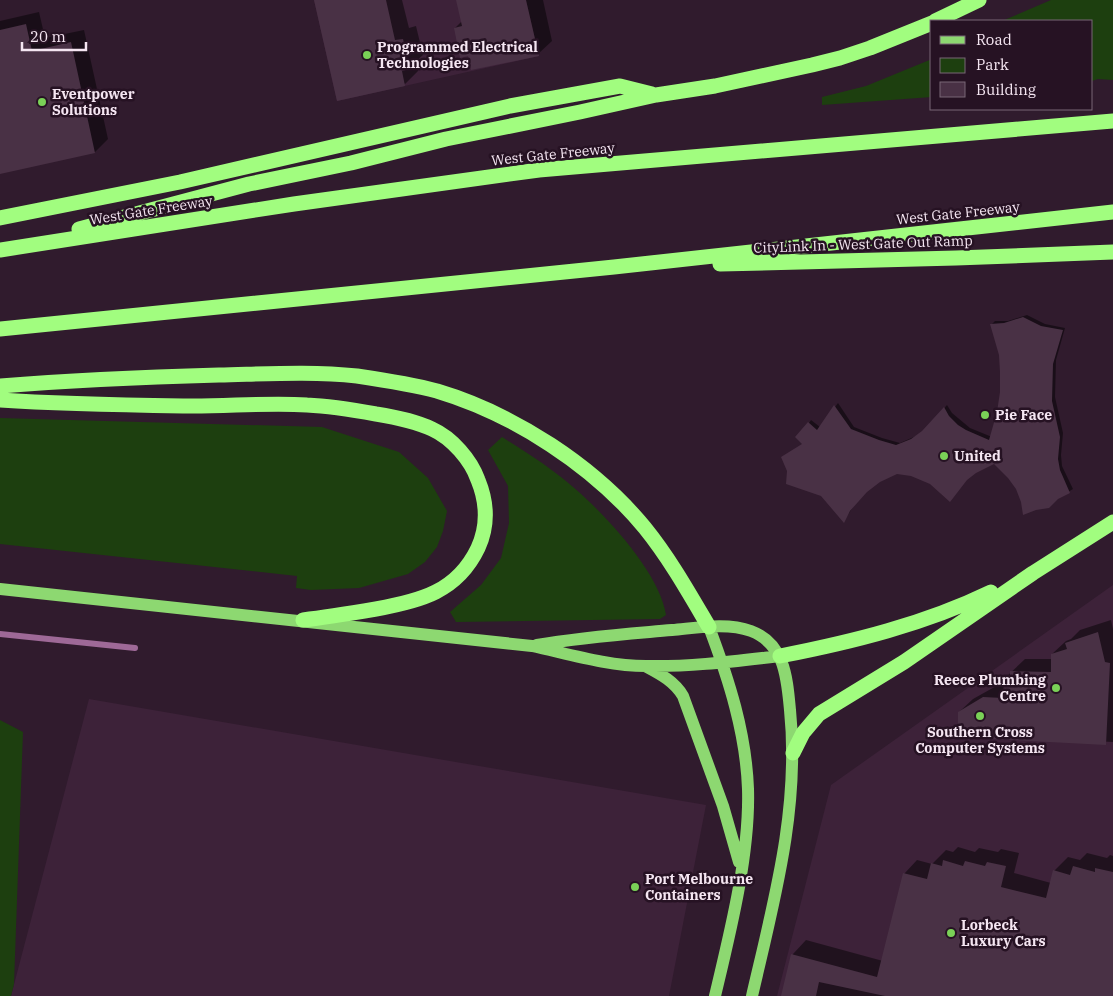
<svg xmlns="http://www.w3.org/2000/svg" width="1113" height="996" font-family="'IBM Plex Serif',serif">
<rect width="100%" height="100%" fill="#301b2d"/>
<path fill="#3d2239" d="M 314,0 L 526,0 L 539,56 L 337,101 Z
M 1113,585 L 1113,996 L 777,996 L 831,785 Z
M 89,699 L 706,805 L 669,996 L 11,996 Z"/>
<path fill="#1d3f0f" d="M 1051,0 L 1113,0 L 1113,80 L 1098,79 L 1092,81 L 1092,21 L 1002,21 Z
M 932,59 L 932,97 L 822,105 L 822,97 L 866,86 Z
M 0,418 L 322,427 L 399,452 L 428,478 L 447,511 L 443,531 L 437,547 L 425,562 L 408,574 L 359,588 L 311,590 L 296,588 L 297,576 L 0,544 Z
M 502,437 C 519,448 537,459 553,471 C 592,499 659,568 666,615 L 660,619 L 456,622 L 450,612 L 481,585 L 501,558 L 509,523 L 508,486 L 488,450 Z
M 0,720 L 23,732 L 14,984 L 11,996 L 0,996 Z"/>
<path fill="#0007" d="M 315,0 L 402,0 L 409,28 L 416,26 L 423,55 L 416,61 L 418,71 L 405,84 Z
M 457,0 L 543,0 L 552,41 L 538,54 L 469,55 L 455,28 L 462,21 Z
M 39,12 L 45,38 L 84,30 L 108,139 L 95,152 L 0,172 L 0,21 Z
M 1027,315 L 1045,324 L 1065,328 L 1056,360 L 1055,397 L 1063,433 L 1061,455 L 1062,466 L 1073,489 L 1058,498 L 1022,502 L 1017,489 L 1009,477 L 994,463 L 930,483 L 912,475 L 897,473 L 879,481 L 868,490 L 853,507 L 844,521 L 803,443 L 809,423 L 811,420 L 820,427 L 838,403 L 854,427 L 882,438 L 900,443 L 916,436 L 926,429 L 947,405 L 952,413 L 970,428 L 992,437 L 998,412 L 1001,392 L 1000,355 L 992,324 L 995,321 L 1008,321 Z
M 1111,620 L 1113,629 L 1113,742 L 959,735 L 959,712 L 973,699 L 998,685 L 1005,685 L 1005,678 L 1025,659 L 1052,659 L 1052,654 L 1066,641 L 1071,639 L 1080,630 Z
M 958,847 L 975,852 L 979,848 L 998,852 L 1001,849 L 1019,853 L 1014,873 L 1051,883 L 1054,871 L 1068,857 L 1080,860 L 1087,853 L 1107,858 L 1110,855 L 1113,856 L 1113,996 L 783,996 L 793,954 L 806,940 L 883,961 L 904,874 L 917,860 L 932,864 L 946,850 L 953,852 Z"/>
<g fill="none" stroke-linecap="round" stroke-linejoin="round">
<path stroke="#9e6997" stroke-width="6" d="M 0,634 L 135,648"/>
</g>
<path fill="#493145" d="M 314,0 L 386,0 L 395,40 L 403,39 L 410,69 L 402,71 L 405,86 L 337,101 Z
M 456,0 L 526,0 L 539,56 L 471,70 L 468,56 L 460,58 L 454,28 L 462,26 Z
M 26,24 L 32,51 L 71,42 L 95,153 L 0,174 L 0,30 Z
M 1023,317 L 1041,326 L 1063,330 L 1053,364 L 1052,401 L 1060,437 L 1058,459 L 1060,470 L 1070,493 L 1058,499 L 1049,508 L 1036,510 L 1023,515 L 1021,502 L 1016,489 L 1008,478 L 994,464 L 976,473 L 967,480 L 950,502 L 930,484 L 911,476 L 897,474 L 880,482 L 867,492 L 850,511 L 844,523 L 821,496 L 786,484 L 787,471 L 781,457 L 802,444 L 795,437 L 808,422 L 817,430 L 834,405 L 851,429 L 879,440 L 896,445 L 911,439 L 922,431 L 944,407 L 949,416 L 958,425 L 966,430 L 989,440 L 997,412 L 1000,392 L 1000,372 L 999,355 L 990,324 L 1004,323 Z
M 1098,632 L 1105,662 L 1110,663 L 1106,745 L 958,737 L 958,712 L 983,697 L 1003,698 L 1004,678 L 1010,678 L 1010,671 L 1051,672 L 1051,654 L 1067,649 L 1065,643 Z
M 943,860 L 963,866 L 965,861 L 985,866 L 987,862 L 1006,866 L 1001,887 L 1046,898 L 1053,870 L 1070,875 L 1073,866 L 1095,872 L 1095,868 L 1113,872 L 1113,996 L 885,996 L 819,982 L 816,996 L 781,996 L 791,954 L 877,977 L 903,873 L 927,879 L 931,863 L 942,866 Z"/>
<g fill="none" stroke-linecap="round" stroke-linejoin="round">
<path stroke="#8dd871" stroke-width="12" d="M 0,589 L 532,646 C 569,654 608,666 646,666 C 691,667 736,661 780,656
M 709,627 C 729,680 746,733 748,789 C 750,854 730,933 715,996
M 537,645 C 582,637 627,634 672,630 C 696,628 727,622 751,631 C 785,644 787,678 790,710 C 800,808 774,901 752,996
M 645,666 C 660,674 674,681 683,696 L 723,806 L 739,862"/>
<path stroke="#a1fd7f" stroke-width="15" d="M 935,21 L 979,0
M 0,218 L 180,182 L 510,106 L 620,86 L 652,94
M 79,229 L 249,184 L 351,163 L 446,139 L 580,112 L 656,95 L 715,86 L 812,65 L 840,58 L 870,48 L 932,23
M 0,250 L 294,204 L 539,170 L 1113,121
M 720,264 L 956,258 L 1113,252
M 0,329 L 614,267 L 1113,212
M 0,386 C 73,380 146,377 219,375 C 265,374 312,371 357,376 C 384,380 411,384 437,391 C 514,414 594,466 645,528 C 670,559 689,593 709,627
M 0,400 C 61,404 121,405 183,406 C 224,407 266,402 307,405 C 330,406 354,410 376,414 C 395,417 415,421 432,429 C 452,438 471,460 478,480 C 487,502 488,526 478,548 C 457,592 420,601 376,609 C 352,613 328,617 303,620
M 780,656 C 852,642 925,624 991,592
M 793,753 L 803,733 L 819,714 L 904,662 L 1033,573 L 1113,522"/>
</g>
<g fill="#7ad157" stroke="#261223" stroke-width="2">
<circle cx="367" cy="55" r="5"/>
<circle cx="42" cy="102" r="5"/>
<circle cx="985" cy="415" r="5"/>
<circle cx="944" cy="456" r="5"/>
<circle cx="1056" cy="688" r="5"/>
<circle cx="980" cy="716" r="5"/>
<circle cx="635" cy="887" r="5"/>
<circle cx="951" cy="933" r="5"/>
</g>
<g text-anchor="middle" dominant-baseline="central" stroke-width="5" stroke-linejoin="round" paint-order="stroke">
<g font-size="14" font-weight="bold" fill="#f5e6f2" stroke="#261223" text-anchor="start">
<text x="377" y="47">Programmed Electrical<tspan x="377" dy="16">Technologies</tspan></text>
<text x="52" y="94">Eventpower<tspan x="52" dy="16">Solutions</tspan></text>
<text x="995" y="415">Pie Face</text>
<text x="954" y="456">United</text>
<text x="1046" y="680" text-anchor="end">Reece Plumbing<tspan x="1046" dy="16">Centre</tspan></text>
<text x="980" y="732" text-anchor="middle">Southern Cross<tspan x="980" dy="16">Computer Systems</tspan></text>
<text x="645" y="879">Port Melbourne<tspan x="645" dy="16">Containers</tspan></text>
<text x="961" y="925">Lorbeck<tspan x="961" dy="16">Luxury Cars</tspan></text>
</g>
<g font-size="14" fill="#f5e6f2" stroke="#261223">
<text transform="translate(553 154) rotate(-6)">West Gate Freeway</text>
<text transform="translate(151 210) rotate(-9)">West Gate Freeway</text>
<text transform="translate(958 213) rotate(-6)">West Gate Freeway</text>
<text transform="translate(863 244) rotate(-2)">CityLink In - West Gate Out Ramp</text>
</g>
</g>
<rect x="930" y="20" width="162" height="90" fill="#261223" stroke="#796776"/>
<rect x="940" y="36" width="25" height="8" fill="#8dd871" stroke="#796776"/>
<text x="976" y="45" font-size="15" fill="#f5e6f2">Road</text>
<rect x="940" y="58" width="25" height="15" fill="#1d3f0f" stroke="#796776"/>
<text x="976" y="70" font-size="15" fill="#f5e6f2">Park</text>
<rect x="940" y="82" width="25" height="15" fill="#493145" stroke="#796776"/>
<text x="976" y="95" font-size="15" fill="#f5e6f2">Building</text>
<path d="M22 42v8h64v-8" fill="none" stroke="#f5e6f2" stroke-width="2.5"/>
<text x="30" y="42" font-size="15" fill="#f5e6f2" stroke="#261223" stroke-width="4" paint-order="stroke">20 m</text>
</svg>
